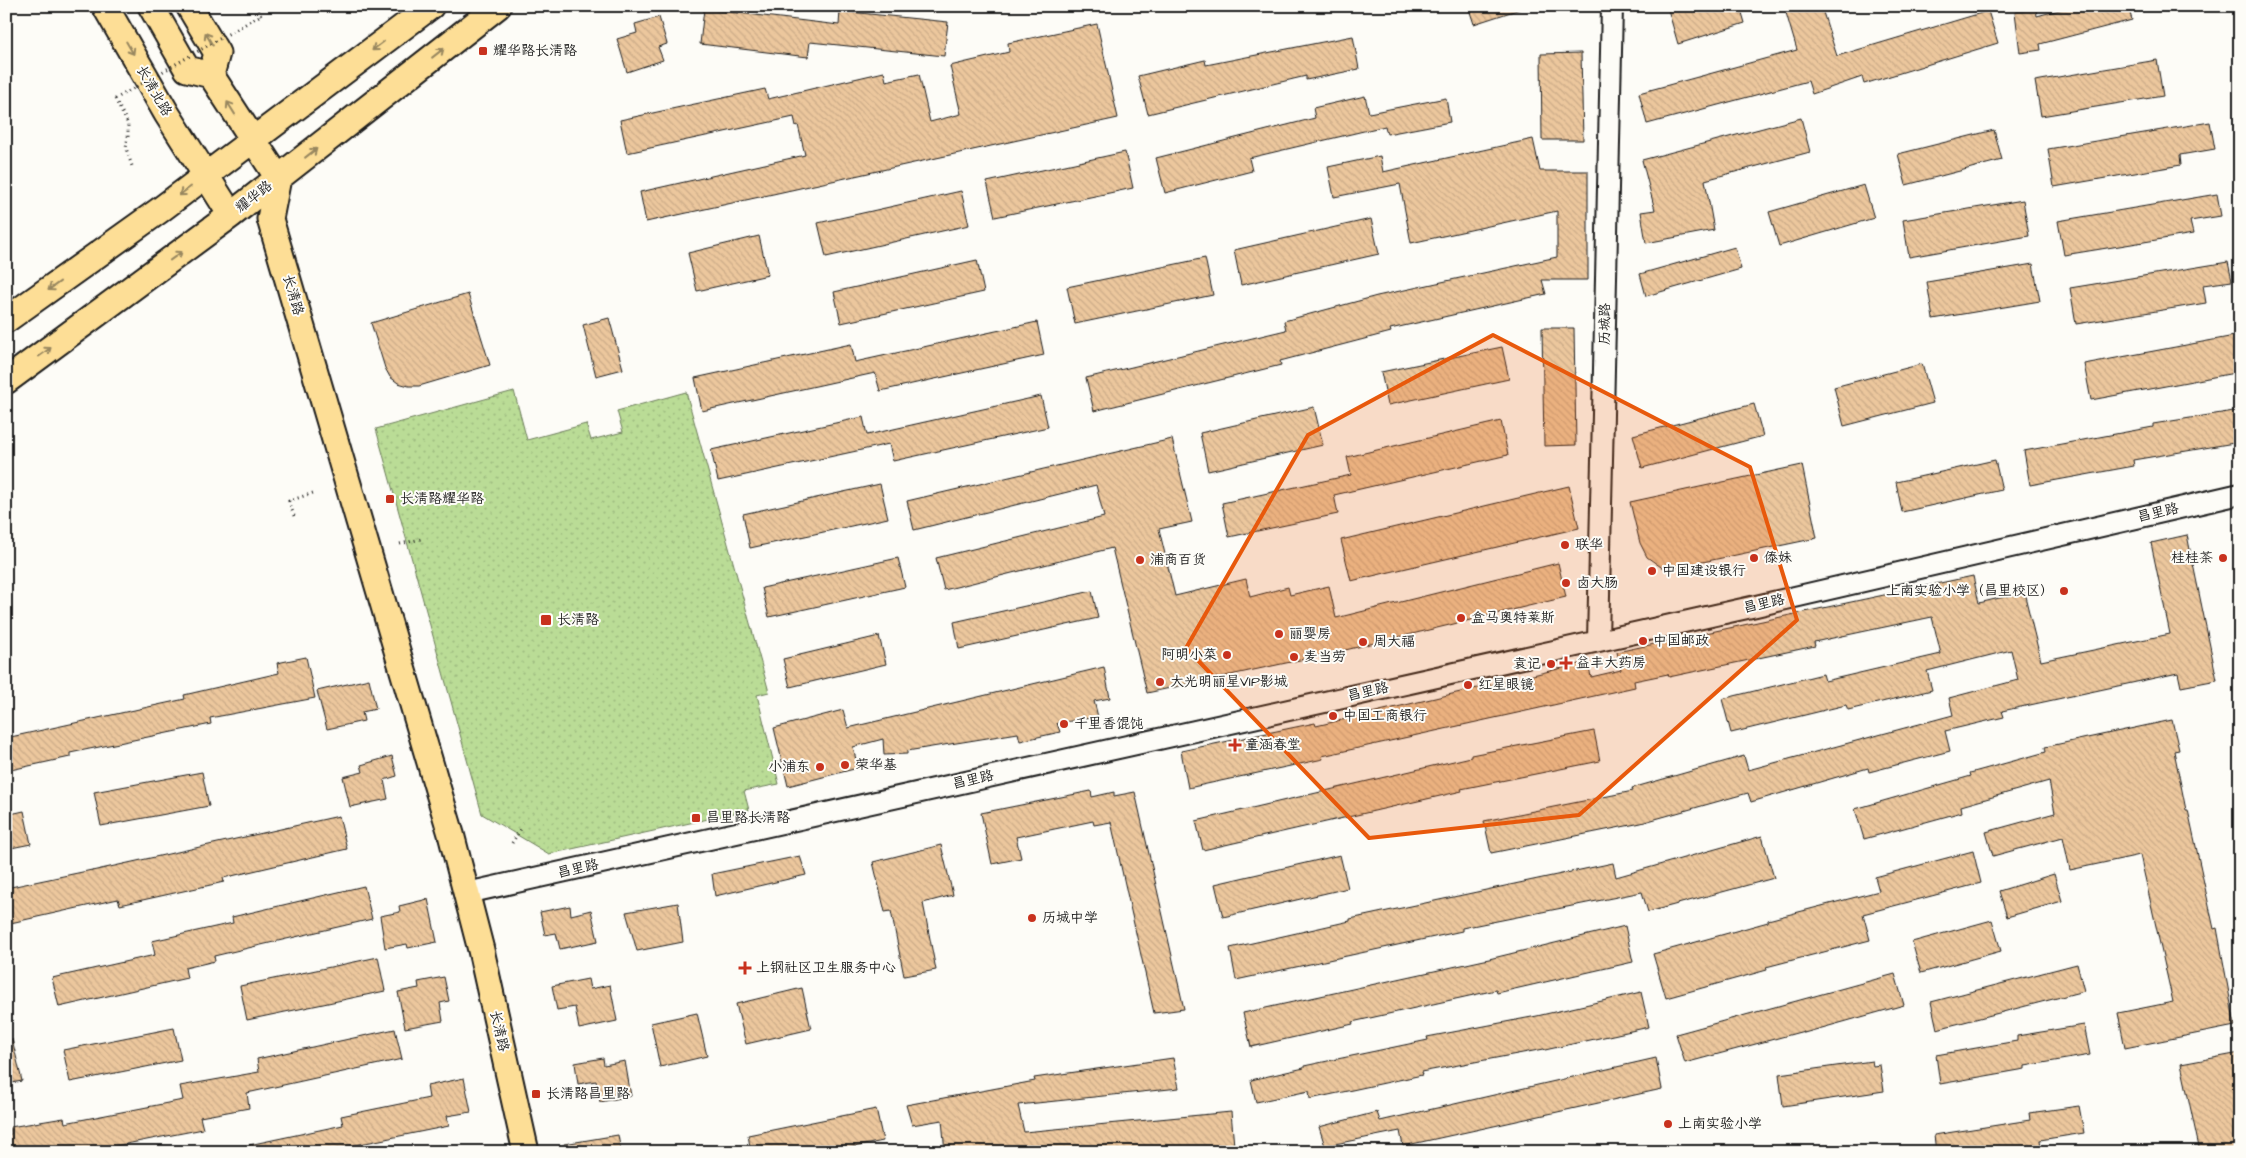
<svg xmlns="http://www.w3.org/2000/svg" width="2246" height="1158" font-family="'Architects Daughter','LXGW WenKai TC',sans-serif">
<defs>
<pattern id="park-dots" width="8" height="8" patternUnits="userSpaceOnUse" patternTransform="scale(1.25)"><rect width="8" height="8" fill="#badc96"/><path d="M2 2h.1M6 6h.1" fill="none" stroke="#9fbc81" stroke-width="1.8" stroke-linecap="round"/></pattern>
<pattern id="building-back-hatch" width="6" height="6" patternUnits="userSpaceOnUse" patternTransform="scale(1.25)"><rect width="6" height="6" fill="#ecc79d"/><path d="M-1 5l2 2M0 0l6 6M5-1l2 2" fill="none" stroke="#caaa87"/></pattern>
</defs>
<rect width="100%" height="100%" fill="#fdfcf7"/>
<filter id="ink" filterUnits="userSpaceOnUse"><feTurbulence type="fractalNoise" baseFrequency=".02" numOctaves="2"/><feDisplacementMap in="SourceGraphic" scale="10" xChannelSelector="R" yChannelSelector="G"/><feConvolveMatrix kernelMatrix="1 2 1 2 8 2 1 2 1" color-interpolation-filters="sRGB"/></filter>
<g filter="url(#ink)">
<path fill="url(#park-dots)" stroke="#6b7c59" d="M 514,391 L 527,440 L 586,424 L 591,440 L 623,432 L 617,411 L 686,392 L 769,692 L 757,695 L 779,784 L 744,791 L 749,810 L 549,854 L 482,814 L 376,429 Z"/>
<path fill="url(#building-back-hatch)" stroke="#1c1c1c" d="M 1468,6 L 1519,6 L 1520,9 L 1474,24 Z
M 1667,6 L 1740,6 L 1745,23 L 1678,44 Z
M 1784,6 L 1821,6 L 1837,56 L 1988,11 L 1998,43 L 1864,84 L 1862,77 L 1812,94 L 1808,81 L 1647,124 L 1639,93 L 1797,50 Z
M 2074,6 L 2128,6 L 2132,20 L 2040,44 L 2041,50 L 2020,53 L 2015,12 L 2036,9 L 2037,16 Z
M 704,9 L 839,25 L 840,11 L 948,22 L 944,56 L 810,42 L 808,57 L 700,44 Z
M 659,17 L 667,44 L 658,47 L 663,60 L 627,72 L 617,39 L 637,33 L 635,24 Z
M 1097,24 L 1118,118 L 646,222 L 640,192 L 805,155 L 798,125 L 796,126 L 794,117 L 627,153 L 620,120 L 765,89 L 768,99 L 884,72 L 886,81 L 919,74 L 930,122 L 961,114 L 950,66 L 1009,52 L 1008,43 Z
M 1353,36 L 1359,69 L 1306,80 L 1306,76 L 1148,114 L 1138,76 L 1205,60 L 1206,65 Z
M 1581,53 L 1583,140 L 1542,140 L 1541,54 Z
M 2157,60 L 2163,96 L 2041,116 L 2035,81 Z
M 1365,96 L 1369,113 L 1446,98 L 1450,122 L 1387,134 L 1385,126 L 1249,158 L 1252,171 L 1165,193 L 1156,158 L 1315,118 L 1313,108 Z
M 1801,118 L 1810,152 L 1705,180 L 1714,230 L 1646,243 L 1641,212 L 1655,210 L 1642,160 Z
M 2210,122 L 2215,149 L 2180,155 L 2181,165 L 2054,187 L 2048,149 Z
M 1994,130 L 2002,160 L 1906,185 L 1898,154 Z
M 1533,139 L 1540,171 L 1588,171 L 1588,280 L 1542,280 L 1546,294 L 1390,329 L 1391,332 L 1280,361 L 1281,365 L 1094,411 L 1086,378 L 1286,330 L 1284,321 L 1377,296 L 1557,257 L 1557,211 L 1411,243 L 1400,184 L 1334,197 L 1328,167 L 1380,156 L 1383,172 Z
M 1125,152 L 1133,188 L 995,217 L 987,182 Z
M 1864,185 L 1874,218 L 1779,246 L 1769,212 Z
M 961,191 L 969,225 L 826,257 L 818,223 Z
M 2217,194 L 2221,216 L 2190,221 L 2193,234 L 2064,255 L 2058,221 Z
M 2023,200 L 2029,236 L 1909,257 L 1903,220 Z
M 1371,219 L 1379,254 L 1241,285 L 1234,250 Z
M 759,236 L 768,275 L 697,291 L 688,253 Z
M 1735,247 L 1741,269 L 1646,296 L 1640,274 Z
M 1205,258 L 1213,295 L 1075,324 L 1067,287 Z
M 977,260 L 984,292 L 841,323 L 834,292 Z
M 2228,262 L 2232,281 L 2203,285 L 2206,303 L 2076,324 L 2070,288 Z
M 2033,264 L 2040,301 L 1933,319 L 1927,282 Z
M 468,294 L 490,365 L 419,386 L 409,386 L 398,383 L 390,377 L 385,368 L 371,323 Z
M 609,318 L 623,369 L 596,376 L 583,325 Z
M 1037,322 L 1044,355 L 880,391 L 875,373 L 702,411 L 695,378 L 851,344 L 855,362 Z
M 1542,328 L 1574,328 L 1576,445 L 1544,446 Z
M 2240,335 L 2240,372 L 2091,400 L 2084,364 Z
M 1502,347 L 1509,379 L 1388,405 L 1381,372 Z
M 1922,364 L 1933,403 L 1844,426 L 1834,387 Z
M 1041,396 L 1048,427 L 893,461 L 889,444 L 718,481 L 711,450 L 863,417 L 867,435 Z
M 1754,404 L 1763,436 L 1642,468 L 1633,435 Z
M 1314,407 L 1323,445 L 1208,471 L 1200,433 Z
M 2240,410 L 2240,442 L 2133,460 L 2134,466 L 2030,485 L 2024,451 L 2153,427 L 2153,424 Z
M 1501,421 L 1508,455 L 1334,495 L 1338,514 L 1229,537 L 1222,503 L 1351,475 L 1347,457 Z
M 1172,439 L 1192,522 L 1159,529 L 1175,596 L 1246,579 L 1250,597 L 1288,587 L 1290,595 L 1329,586 L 1336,618 L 1558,563 L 1566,597 L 1337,652 L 1147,693 L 1112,548 L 944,590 L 936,558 L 1104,517 L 1096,485 L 914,530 L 907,501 Z
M 1995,460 L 2002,490 L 1902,512 L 1896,482 Z
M 1802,465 L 1817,538 L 1674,568 L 1661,567 L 1647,557 L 1640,543 L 1630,502 Z
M 880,484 L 888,518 L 750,548 L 743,514 Z
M 1569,486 L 1579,528 L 1351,581 L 1341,540 Z
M 2187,535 L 2217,680 L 2181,687 L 2178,673 L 2002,711 L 2004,717 L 1945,731 L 1950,751 L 1869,772 L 1868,768 L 1751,802 L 1748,793 L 1641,823 L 1491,853 L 1484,821 L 1633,791 L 1632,788 L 1744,756 L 1748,770 L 1953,715 L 1949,698 L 2018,680 L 2011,650 L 1927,671 L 1932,690 L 1848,710 L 1846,705 L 1731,733 L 1722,699 L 1823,674 L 1825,681 L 1941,654 L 1932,617 L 1814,642 L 1815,646 L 1669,677 L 1668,674 L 1634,681 L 1635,687 L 1322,756 L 1323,759 L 1188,788 L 1181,751 L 1315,723 L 1316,726 L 1588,662 L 1591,677 L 1621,670 L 1617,652 L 1973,576 L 1979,603 L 2024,592 L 2041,661 L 2170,634 L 2151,543 Z
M 898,558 L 905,587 L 769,617 L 762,588 Z
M 1092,591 L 1098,618 L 959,649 L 954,622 Z
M 879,636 L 886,664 L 790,687 L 783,659 Z
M 306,657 L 315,698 L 210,718 L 211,724 L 70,753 L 70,757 L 6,771 L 6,738 L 185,699 L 184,695 L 279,673 L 277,663 Z
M 1104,667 L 1110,698 L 1094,701 L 1098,717 L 1057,723 L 1060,732 L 1020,741 L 1018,733 L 907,751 L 907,754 L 884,755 L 883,739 L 853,747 L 858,768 L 788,786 L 774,728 L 843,710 L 848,728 Z
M 369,679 L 376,709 L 362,712 L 364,721 L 327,729 L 317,691 Z
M 2172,720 L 2179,750 L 2174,751 L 2186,810 L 2188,810 L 2214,929 L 2217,928 L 2235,1026 L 2125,1048 L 2118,1013 L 2173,1002 L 2140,855 L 2070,870 L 2063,837 L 1993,856 L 1986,832 L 2055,813 L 2049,781 L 1961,806 L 1962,812 L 1864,839 L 1855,809 L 1971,776 L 1970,773 L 2046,752 L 2045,747 Z
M 1594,731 L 1600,761 L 1461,789 L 1462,791 L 1203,850 L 1196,821 L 1471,757 L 1471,755 Z
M 392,756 L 397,776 L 384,780 L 388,799 L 350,807 L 343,777 L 363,772 L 361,765 Z
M 202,772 L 209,806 L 101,826 L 94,792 Z
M 1091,791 L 1092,797 L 1114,792 L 1114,796 L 1135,792 L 1184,1009 L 1154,1013 L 1111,822 L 1094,825 L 1093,821 L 1016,837 L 1021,858 L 992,864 L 981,813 Z
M 24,811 L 31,844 L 6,849 L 6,815 Z
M 339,816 L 347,849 L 223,878 L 224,882 L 120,905 L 118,899 L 6,924 L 6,888 L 92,870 L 92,871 Z
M 1762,836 L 1774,878 L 1648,912 L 1642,892 L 1462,928 L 1462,931 L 1236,980 L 1230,948 L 1350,921 L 1350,919 L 1613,863 L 1616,877 Z
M 941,845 L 953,895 L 923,903 L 936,970 L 904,976 L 891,911 L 885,912 L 873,862 Z
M 1973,851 L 1981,883 L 1863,914 L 1870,940 L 1766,967 L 1767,970 L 1666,998 L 1653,954 L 1768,922 L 1768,920 L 1879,891 L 1875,877 Z
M 1340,855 L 1348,888 L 1223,917 L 1215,884 Z
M 800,856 L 806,875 L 715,896 L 712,874 Z
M 2054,874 L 2062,901 L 2007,917 L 1999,891 Z
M 364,886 L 372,919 L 214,956 L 215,961 L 185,968 L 187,978 L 59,1007 L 52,978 L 155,955 L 152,941 L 233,923 L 232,917 Z
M 428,899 L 437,942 L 408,948 L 407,944 L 385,948 L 380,916 L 400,912 L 399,906 Z
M 678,903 L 683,942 L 637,951 L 626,912 Z
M 570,906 L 571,915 L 591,910 L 598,941 L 560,949 L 556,933 L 545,935 L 540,912 Z
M 1992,920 L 2001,951 L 1921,973 L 1912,942 Z
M 1625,926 L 1633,962 L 1497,993 L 1496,990 L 1352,1022 L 1353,1024 L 1251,1047 L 1243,1013 L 1489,959 Z
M 378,957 L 385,991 L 247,1020 L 240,986 Z
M 2077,964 L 2084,991 L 1937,1029 L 1931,1002 Z
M 1895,974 L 1904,1005 L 1804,1033 L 1804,1031 L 1685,1063 L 1676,1034 Z
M 444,977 L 449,1001 L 440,1003 L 443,1021 L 405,1028 L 398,992 L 419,988 L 418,982 Z
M 588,979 L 590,989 L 610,985 L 617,1021 L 579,1029 L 575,1007 L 557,1010 L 552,986 Z
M 802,988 L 811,1029 L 746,1044 L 736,1004 Z
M 1641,992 L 1649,1027 L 1545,1050 L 1544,1049 L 1421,1072 L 1422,1075 L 1310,1099 L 1309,1091 L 1256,1102 L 1251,1080 L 1304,1068 L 1304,1066 L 1428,1040 L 1427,1037 L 1537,1016 Z
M 697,1013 L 707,1056 L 660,1067 L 651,1023 Z
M 2084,1025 L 2090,1055 L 2025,1066 L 2025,1069 L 1940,1084 L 1936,1055 L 2017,1041 L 2017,1036 Z
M 174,1028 L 181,1060 L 70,1082 L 63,1050 Z
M 395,1029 L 402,1059 L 247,1093 L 249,1108 L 200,1117 L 203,1129 L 85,1152 L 83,1149 L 69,1152 L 6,1152 L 6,1135 L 11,1134 L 10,1127 L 64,1118 L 65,1123 L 183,1100 L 180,1086 L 259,1072 L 257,1059 Z
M 12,1039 L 22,1081 L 6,1084 L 6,1040 Z
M 2240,1053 L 2240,1148 L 2222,1152 L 2200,1152 L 2181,1064 Z
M 603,1058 L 604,1065 L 625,1061 L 631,1096 L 600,1102 L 596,1081 L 578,1084 L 575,1063 Z
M 1173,1058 L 1179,1088 L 1018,1105 L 1024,1132 L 1231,1112 L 1234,1146 L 1178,1152 L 945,1152 L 942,1120 L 912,1125 L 906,1105 L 1035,1081 L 1034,1078 Z
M 1656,1058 L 1662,1089 L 1403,1146 L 1400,1131 L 1325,1146 L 1319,1127 L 1377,1112 L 1380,1121 Z
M 1872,1061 L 1873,1066 L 1880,1065 L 1884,1091 L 1783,1106 L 1779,1074 Z
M 464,1078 L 471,1112 L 447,1116 L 449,1126 L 331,1150 L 331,1152 L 250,1152 L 249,1145 L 343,1125 L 341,1116 L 429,1098 L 427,1086 Z
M 2079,1106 L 2084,1133 L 2040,1140 L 2041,1147 L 2008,1152 L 1936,1152 L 1934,1135 L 2030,1120 L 2029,1113 Z
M 876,1109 L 883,1141 L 830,1152 L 751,1152 L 748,1135 Z
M 618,1135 L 621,1152 L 565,1152 L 564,1144 Z"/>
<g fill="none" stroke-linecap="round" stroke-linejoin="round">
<g stroke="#1c1c1c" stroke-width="24">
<path id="minor" d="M 1598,641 L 1612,6
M 467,893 L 1756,606 L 2240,494"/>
</g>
<g stroke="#1c1c1c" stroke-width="29">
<path id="major" d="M 105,6 L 167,114 L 231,215
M 151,6 L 187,69 L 211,75
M 189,6 L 217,53 L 211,75 L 278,178 L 270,219 L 451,834 L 481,950 L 526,1152
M 6,320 L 160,210 L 431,6
M 6,381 L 231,215 L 498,6"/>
</g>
<path stroke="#1c1c1c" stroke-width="3" stroke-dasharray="1 4" stroke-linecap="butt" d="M 255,6 L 261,15
M 115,99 L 128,124 L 128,136 L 126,148 L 133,169
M 294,516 L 289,501 L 313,493
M 400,544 L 421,539
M 512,843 L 522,827"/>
<use href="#minor" stroke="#fdfcf7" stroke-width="20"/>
<use href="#major" stroke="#fdde96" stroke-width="25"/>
<path stroke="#1c1c1c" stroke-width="3" stroke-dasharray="1 4" stroke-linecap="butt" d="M 115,99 L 261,15"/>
</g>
<defs><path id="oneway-shaft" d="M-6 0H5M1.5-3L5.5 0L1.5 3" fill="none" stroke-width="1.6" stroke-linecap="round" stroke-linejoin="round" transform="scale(1.25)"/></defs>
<g stroke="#98875f">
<use href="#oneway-shaft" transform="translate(209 39) rotate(-121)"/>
<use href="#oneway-shaft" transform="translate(378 46) rotate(143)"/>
<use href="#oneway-shaft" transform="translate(130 48) rotate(60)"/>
<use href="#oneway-shaft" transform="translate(438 53) rotate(-38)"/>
<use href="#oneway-shaft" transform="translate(231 108) rotate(-122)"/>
<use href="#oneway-shaft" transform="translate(311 153) rotate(-38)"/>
<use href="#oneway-shaft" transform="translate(185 191) rotate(143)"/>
<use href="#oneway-shaft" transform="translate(176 256) rotate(-36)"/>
<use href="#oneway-shaft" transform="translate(54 286) rotate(144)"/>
<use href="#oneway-shaft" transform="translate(45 352) rotate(-36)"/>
</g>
</g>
<path fill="#e8590c" fill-opacity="0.2" stroke="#e8590c" stroke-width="4" stroke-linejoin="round" d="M 1493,335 L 1750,467 L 1797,620 L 1579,815 L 1369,838 L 1186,648 L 1308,435 Z"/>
<g fill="#c8321e" stroke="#fdfcf7" stroke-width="2">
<rect x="478" y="46" width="10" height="10" rx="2.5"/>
<rect x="385" y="494" width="10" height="10" rx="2.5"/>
<circle cx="1565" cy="545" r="5"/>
<circle cx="1754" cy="558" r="5"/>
<circle cx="2223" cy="558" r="5"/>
<circle cx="1140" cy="560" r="5"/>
<circle cx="1652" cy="571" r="5"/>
<circle cx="1566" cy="583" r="5"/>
<circle cx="2064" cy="591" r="5"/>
<circle cx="1461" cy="618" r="5"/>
<rect x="540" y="614" width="12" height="12" rx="2.5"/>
<circle cx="1279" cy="634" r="5"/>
<circle cx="1643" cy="641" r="5"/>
<circle cx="1363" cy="642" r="5"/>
<circle cx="1227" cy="655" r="5"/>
<circle cx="1294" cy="657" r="5"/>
<path d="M1563.5 655.5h5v5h5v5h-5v5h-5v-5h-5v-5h5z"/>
<circle cx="1551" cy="664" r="5"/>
<circle cx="1160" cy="682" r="5"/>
<circle cx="1468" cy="685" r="5"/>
<circle cx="1333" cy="716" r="5"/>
<circle cx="1064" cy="724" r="5"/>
<path d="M1232.5 737.5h5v5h5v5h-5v5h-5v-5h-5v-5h5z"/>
<circle cx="845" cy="765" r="5"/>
<circle cx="820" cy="767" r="5"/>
<rect x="691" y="813" width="10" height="10" rx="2.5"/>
<circle cx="1032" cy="918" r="5"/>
<path d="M742.5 960.5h5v5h5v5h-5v5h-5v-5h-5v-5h5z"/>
<rect x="531" y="1089" width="10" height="10" rx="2.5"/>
<circle cx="1668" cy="1124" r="5"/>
</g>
<g text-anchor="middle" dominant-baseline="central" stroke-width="4" stroke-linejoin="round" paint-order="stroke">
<g font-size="14" fill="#1c1c1c" stroke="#fdfcf7" text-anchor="start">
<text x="493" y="51">耀华路长清路</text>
<text x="400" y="499">长清路耀华路</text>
<text x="1575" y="545">联华</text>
<text x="1764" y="558">傣妹</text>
<text x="2213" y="558" text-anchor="end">桂桂茶</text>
<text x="1150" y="560">浦商百货</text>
<text x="1662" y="571">中国建设银行</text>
<text x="1576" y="583">卤大肠</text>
<text x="2054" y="591" text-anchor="end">上南实验小学（昌里校区）</text>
<text x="1471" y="618">盒马奥特莱斯</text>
<text x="557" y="620">长清路</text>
<text x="1289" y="634">丽婴房</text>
<text x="1653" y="641">中国邮政</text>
<text x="1373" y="642">周大福</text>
<text x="1217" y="655" text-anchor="end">阿明小菜</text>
<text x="1304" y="657">麦当劳</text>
<text x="1576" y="663">益丰大药房</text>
<text x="1541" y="664" text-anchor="end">袁记</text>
<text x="1170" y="682">大光明丽星VIP影城</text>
<text x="1478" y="685">红星眼镜</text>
<text x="1343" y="716">中国工商银行</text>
<text x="1074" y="724">千里香馄饨</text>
<text x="1245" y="745">童涵春堂</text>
<text x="855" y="765">荣华基</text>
<text x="810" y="767" text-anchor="end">小浦东</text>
<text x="706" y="818">昌里路长清路</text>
<text x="1042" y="918">历城中学</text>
<text x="756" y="968">上钢社区卫生服务中心</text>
<text x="546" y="1094">长清路昌里路</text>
<text x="1678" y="1124">上南实验小学</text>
</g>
<g font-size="14" fill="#1c1c1c" stroke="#fdfcf7">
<text transform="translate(154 91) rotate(60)">长清北路</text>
<text transform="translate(254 197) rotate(-38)">耀华路</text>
<text transform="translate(293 295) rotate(74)">长清路</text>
<text transform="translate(1605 324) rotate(-89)">历城路</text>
<text transform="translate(2158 513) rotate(-13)">昌里路</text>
<text transform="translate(1764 604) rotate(-13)">昌里路</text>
<text transform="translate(1368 692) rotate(-13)">昌里路</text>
<text transform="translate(973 780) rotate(-13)">昌里路</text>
<text transform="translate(578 869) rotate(-13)">昌里路</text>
<text transform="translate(499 1031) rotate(77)">长清路</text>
</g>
</g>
<rect width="2246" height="1158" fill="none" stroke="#fdfcf7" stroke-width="25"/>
<rect x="12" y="12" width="2221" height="1133" fill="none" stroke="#1c1c1c" stroke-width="2" filter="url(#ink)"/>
</svg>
